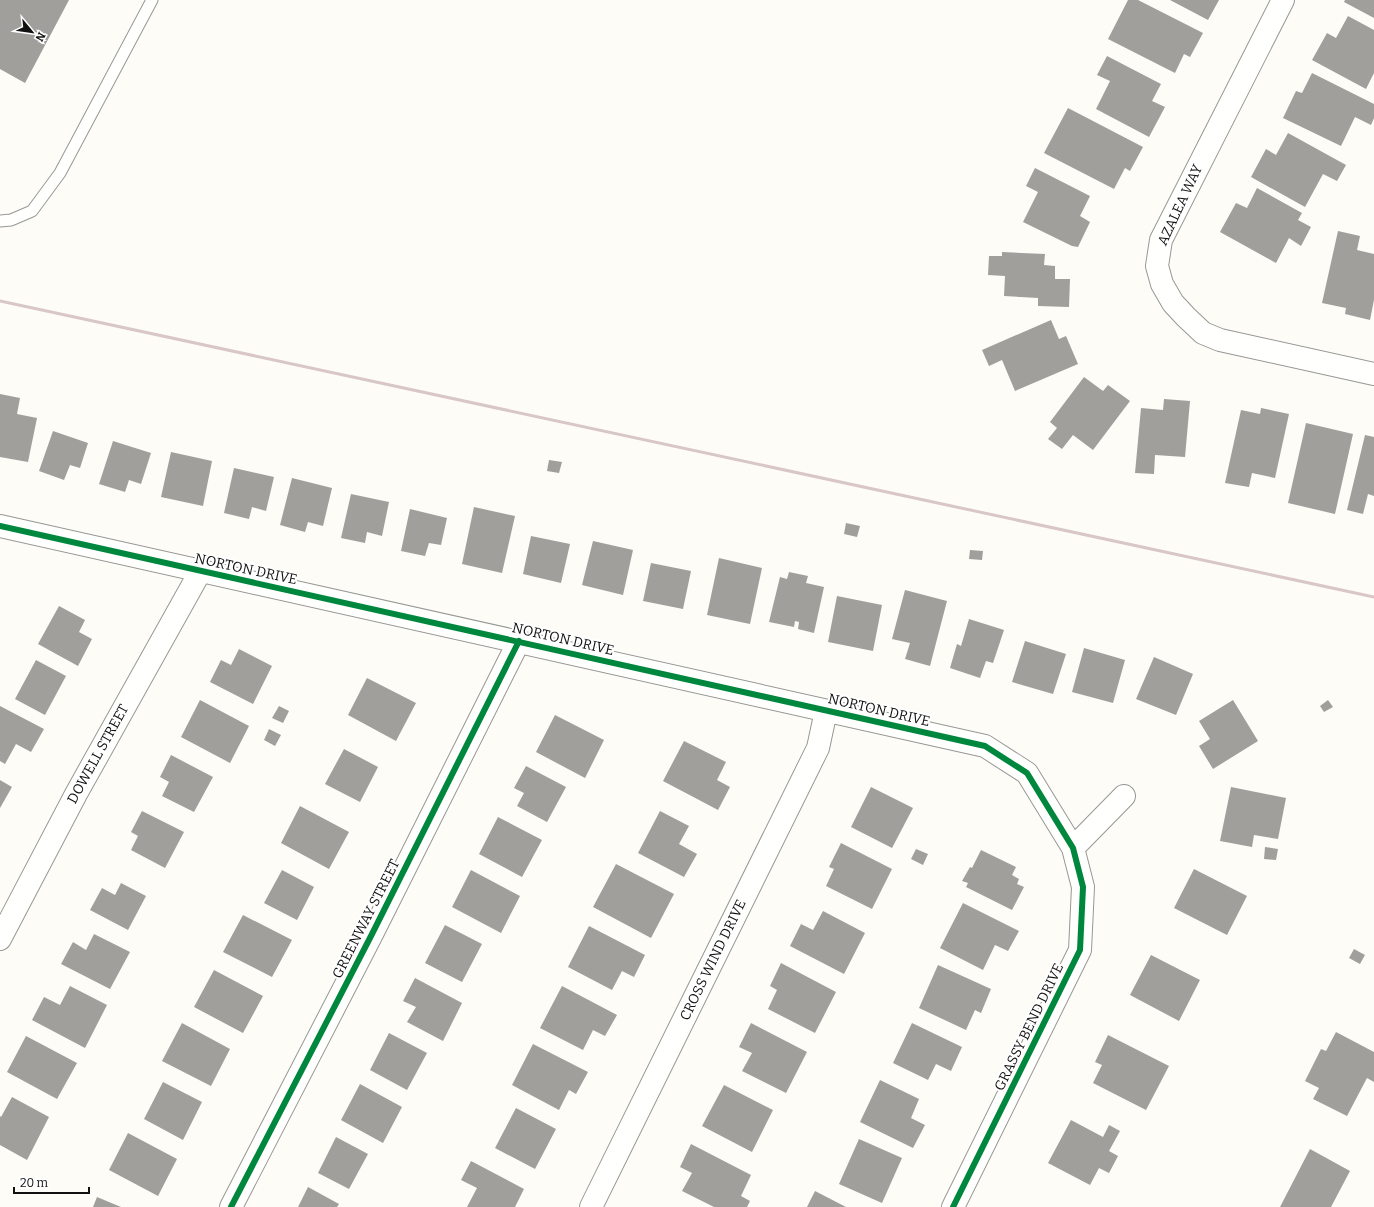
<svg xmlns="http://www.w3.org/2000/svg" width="1374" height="1207" font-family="Bitter,serif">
<rect width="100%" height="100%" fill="#fdfcf7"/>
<path fill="#a19f9c" d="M 0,0 L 69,0 L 25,83 L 0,69 Z
M 1128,0 L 1138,0 L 1203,33 L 1190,57 L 1184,54 L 1175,73 L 1108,39 Z
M 1170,0 L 1219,0 L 1208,20 Z
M 1345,0 L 1374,0 L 1374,18 L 1344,2 Z
M 1348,16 L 1374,30 L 1374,73 L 1366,89 L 1312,60 L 1327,33 L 1336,38 Z
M 1107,56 L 1161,84 L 1152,101 L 1165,107 L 1149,137 L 1096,109 L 1110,81 L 1097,75 Z
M 1312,73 L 1374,104 L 1374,118 L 1371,125 L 1355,117 L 1341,146 L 1283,118 L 1296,91 L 1302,93 Z
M 1068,108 L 1143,147 L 1130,171 L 1125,168 L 1114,189 L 1044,153 Z
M 1288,133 L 1346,165 L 1337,181 L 1323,174 L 1305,207 L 1251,177 L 1266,149 L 1276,155 Z
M 1035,168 L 1090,196 L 1080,216 L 1090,222 L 1078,247 L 1072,246 L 1023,222 L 1038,192 L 1026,186 Z
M 1257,188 L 1302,213 L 1298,220 L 1311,227 L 1301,246 L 1289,238 L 1276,263 L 1220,232 L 1236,203 L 1247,208 Z
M 1338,231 L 1360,236 L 1357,250 L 1374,254 L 1374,300 L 1370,320 L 1345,314 L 1346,308 L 1322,303 Z
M 1002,252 L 1045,254 L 1044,265 L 1055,266 L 1055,279 L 1070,279 L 1069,307 L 1038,306 L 1038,298 L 1004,296 L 1005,276 L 988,275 L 989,256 L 1002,256 Z
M 1051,320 L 1059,339 L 1066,336 L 1078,364 L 1015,391 L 1002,360 L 989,366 L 982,350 Z
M 1084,377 L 1103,391 L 1108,385 L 1130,401 L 1093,450 L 1073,435 L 1062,449 L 1048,439 L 1057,428 L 1050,422 Z
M 0,394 L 20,398 L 17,414 L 37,418 L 28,462 L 0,457 Z
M 1164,399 L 1190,401 L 1185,457 L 1155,455 L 1154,474 L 1135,473 L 1141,408 L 1163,410 Z
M 1261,408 L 1289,414 L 1275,478 L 1252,473 L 1249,487 L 1225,483 L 1241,410 L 1260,414 Z
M 1306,423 L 1353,434 L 1335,514 L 1288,503 Z
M 53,431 L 88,443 L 80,468 L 70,465 L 64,480 L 39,471 Z
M 1365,435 L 1374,437 L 1374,496 L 1368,494 L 1363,514 L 1347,510 Z
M 113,441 L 151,453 L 141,484 L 129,480 L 125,492 L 99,484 Z
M 171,452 L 212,461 L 203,506 L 161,497 Z
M 549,460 L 562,462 L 559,473 L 547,471 Z
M 234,468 L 274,477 L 266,511 L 252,507 L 249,519 L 224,513 Z
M 292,478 L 332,488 L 323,526 L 308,522 L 305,532 L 280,525 Z
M 351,494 L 389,502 L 382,536 L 367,532 L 365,543 L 341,538 Z
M 474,507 L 515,516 L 502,573 L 462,564 Z
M 410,509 L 447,518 L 441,545 L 429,543 L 425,556 L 401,551 Z
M 846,523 L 860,526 L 857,537 L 844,534 Z
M 531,536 L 570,544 L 561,583 L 523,574 Z
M 593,541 L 633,550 L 623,595 L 582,585 Z
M 970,550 L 983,551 L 982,560 L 969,559 Z
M 719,558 L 762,568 L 750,624 L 707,615 Z
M 651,563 L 691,571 L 683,609 L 643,601 Z
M 789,572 L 808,576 L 806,583 L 824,587 L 814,633 L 798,629 L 799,622 L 795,621 L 794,627 L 769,622 L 780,577 L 787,579 Z
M 905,590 L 947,601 L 930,666 L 905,659 L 910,643 L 892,639 Z
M 837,596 L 882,605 L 873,651 L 828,642 Z
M 59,606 L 85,620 L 79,632 L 92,639 L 78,666 L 38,644 Z
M 969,619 L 1004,630 L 993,663 L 986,661 L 980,678 L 950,668 L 957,644 L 961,646 Z
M 1025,641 L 1066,654 L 1053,694 L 1012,682 Z
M 1084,648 L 1125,660 L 1113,703 L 1072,692 Z
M 239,649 L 272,666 L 253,704 L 210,682 L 221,660 L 231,665 Z
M 1154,657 L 1193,674 L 1176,715 L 1136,699 Z
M 36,660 L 66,676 L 45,715 L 15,699 Z
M 367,678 L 416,703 L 396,741 L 348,715 Z
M 200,700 L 249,726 L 230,763 L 181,737 Z
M 1233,700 L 1258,741 L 1213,769 L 1199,746 L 1210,739 L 1199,721 Z
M 1328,700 L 1333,707 L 1324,712 L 1320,706 Z
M 0,706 L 44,729 L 31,752 L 16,744 L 5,764 L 0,761 Z
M 279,706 L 289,711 L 283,723 L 272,718 Z
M 555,715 L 604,740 L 585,778 L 536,752 Z
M 269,729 L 281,735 L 275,746 L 264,740 Z
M 684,741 L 726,762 L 717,780 L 730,787 L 718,810 L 663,781 Z
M 344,749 L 378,767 L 360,802 L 325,784 Z
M 171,755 L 213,777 L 194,812 L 162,796 L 169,782 L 160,777 Z
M 526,766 L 566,787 L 547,822 L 517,806 L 524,793 L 514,788 Z
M 0,780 L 12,787 L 0,808 Z
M 871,787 L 913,808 L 892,848 L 851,827 Z
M 1231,787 L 1286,798 L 1278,839 L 1254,835 L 1252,847 L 1220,841 Z
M 300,806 L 349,832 L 329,869 L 281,843 Z
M 142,811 L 184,832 L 165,868 L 131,850 L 138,836 L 131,832 Z
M 660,811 L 689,826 L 679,844 L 697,854 L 684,877 L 638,853 Z
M 498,817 L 542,840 L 522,877 L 479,854 Z
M 841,843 L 892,869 L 872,909 L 826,886 L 834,869 L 829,867 Z
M 1265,847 L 1278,849 L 1276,860 L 1264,859 Z
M 916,849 L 928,854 L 923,865 L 911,859 Z
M 981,850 L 1016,867 L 1012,875 L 1019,879 L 1017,884 L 1024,887 L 1012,910 L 966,887 L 968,883 L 962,881 L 970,867 L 972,868 Z
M 616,864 L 674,894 L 651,938 L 593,907 Z
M 1194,869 L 1247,896 L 1227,935 L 1174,908 Z
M 282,870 L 314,887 L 297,920 L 264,903 Z
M 471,870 L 520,896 L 501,933 L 452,907 Z
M 121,883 L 146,896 L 128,930 L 90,910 L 102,888 L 115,895 Z
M 963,903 L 1019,931 L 1008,951 L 995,945 L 983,970 L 940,948 Z
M 823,911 L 865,933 L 844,974 L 790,946 L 801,924 L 813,930 Z
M 243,915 L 292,940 L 272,977 L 223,952 Z
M 445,925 L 482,944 L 462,982 L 425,963 Z
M 589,926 L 645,955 L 634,977 L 622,971 L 612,990 L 568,967 Z
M 94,934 L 130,952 L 110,989 L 61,964 L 73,942 L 86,950 Z
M 1354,949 L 1365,955 L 1360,964 L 1349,958 Z
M 1151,955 L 1200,980 L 1179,1021 L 1130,995 Z
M 781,963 L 836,992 L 815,1033 L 768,1009 L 777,990 L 770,986 Z
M 938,965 L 991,989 L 981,1013 L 975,1010 L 966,1030 L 919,1008 Z
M 214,970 L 263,996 L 243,1033 L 194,1007 Z
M 415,978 L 462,1003 L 443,1041 L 407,1022 L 416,1007 L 403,1001 Z
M 70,986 L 107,1005 L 85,1048 L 32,1020 L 44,997 L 60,1005 Z
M 562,986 L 617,1015 L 605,1036 L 593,1030 L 583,1050 L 540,1028 Z
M 182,1023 L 230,1049 L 211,1086 L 162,1061 Z
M 751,1023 L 807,1052 L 786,1093 L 742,1071 L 752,1053 L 739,1047 Z
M 912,1023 L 962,1047 L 951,1071 L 936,1064 L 928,1080 L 893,1063 Z
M 1336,1032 L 1374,1052 L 1374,1082 L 1367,1078 L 1347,1116 L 1313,1099 L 1319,1088 L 1305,1081 L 1321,1049 L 1326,1051 Z
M 389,1033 L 427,1053 L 407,1090 L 370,1070 Z
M 1108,1035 L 1169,1066 L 1146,1110 L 1093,1083 L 1102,1065 L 1095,1062 Z
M 26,1036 L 77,1063 L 57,1099 L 7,1072 Z
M 533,1044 L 588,1072 L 576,1094 L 569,1090 L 559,1110 L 512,1085 Z
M 880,1080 L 919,1099 L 911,1118 L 925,1125 L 913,1148 L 860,1122 Z
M 163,1082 L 202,1102 L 183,1140 L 144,1119 Z
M 360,1084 L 402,1107 L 383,1143 L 341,1120 Z
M 724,1085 L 773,1110 L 752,1152 L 702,1126 Z
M 12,1097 L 49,1117 L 27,1160 L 0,1145 L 0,1116 L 1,1117 Z
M 516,1108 L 556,1129 L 535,1169 L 495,1148 Z
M 1071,1120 L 1103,1137 L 1109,1125 L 1120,1131 L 1109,1151 L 1118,1156 L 1109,1173 L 1099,1168 L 1090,1185 L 1048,1163 Z
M 128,1133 L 177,1159 L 158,1196 L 109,1170 Z
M 336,1137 L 368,1154 L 349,1189 L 318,1173 Z
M 859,1139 L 902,1158 L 882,1203 L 839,1184 Z
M 691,1144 L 751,1175 L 741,1196 L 750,1201 L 747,1207 L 714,1207 L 682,1191 L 692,1173 L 680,1167 Z
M 1310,1149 L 1350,1171 L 1331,1207 L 1280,1207 Z
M 471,1161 L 524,1189 L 515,1207 L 467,1207 L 477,1188 L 461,1180 Z
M 308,1187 L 339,1204 L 337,1207 L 298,1207 Z
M 815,1191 L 846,1207 L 807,1207 Z
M 97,1197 L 121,1207 L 93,1207 Z"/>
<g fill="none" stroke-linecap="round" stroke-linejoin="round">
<g stroke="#979795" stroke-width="13">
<path id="lane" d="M 0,221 L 11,220 L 32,211 L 60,173 L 152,0"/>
</g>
<g stroke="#979795" stroke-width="24">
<path id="street" d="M 1283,0 L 1161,240 L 1157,266 L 1162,284 L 1173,303 L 1186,317 L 1203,333 L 1220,340 L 1374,374
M 0,526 L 985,746 L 1027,773 L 1073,848 L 1083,887 L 1080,950 L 953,1207
M 1073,848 L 1124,796
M 0,939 L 76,794 L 200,572
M 231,1207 L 371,936 L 519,641
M 591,1207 L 818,748 L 826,711"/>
</g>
<use href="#lane" stroke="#fffffe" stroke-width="11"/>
<use href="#street" stroke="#fffffe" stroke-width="22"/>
<path stroke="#d9c6c7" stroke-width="3" d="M 0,301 L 1374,597"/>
<g stroke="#fff" stroke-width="8">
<path id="cycleway" d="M 0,526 L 985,746 L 1027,773 L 1073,848 L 1083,887 L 1080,950 L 953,1207
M 231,1207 L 371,936 L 519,641"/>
</g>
<use href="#cycleway" stroke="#00873e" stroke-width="6"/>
</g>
<g text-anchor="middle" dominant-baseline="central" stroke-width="4" stroke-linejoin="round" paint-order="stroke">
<g font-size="14" fill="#111" stroke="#fff">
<text transform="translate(1180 205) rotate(-65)">AZALEA WAY</text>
<text transform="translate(246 569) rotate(12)">NORTON DRIVE</text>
<text transform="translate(563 639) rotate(13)">NORTON DRIVE</text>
<text transform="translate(879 710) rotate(13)">NORTON DRIVE</text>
<text transform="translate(98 754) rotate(-61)">DOWELL STREET</text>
<text transform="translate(366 919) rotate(-63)">GREENWAY STREET</text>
<text transform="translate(713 960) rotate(-64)">CROSS WIND DRIVE</text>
<text transform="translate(1029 1027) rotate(-64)">GRASSY BEND DRIVE</text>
</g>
</g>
<g transform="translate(32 32) rotate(119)" stroke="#ffffff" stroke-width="3" paint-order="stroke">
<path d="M0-3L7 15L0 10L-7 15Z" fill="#111111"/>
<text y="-6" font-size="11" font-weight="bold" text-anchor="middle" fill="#111111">N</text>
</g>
<path d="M14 1187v6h75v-6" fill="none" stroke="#111111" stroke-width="2"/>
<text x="20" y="1187" font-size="12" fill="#111111" stroke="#ffffff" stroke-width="3" paint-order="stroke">20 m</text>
</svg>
